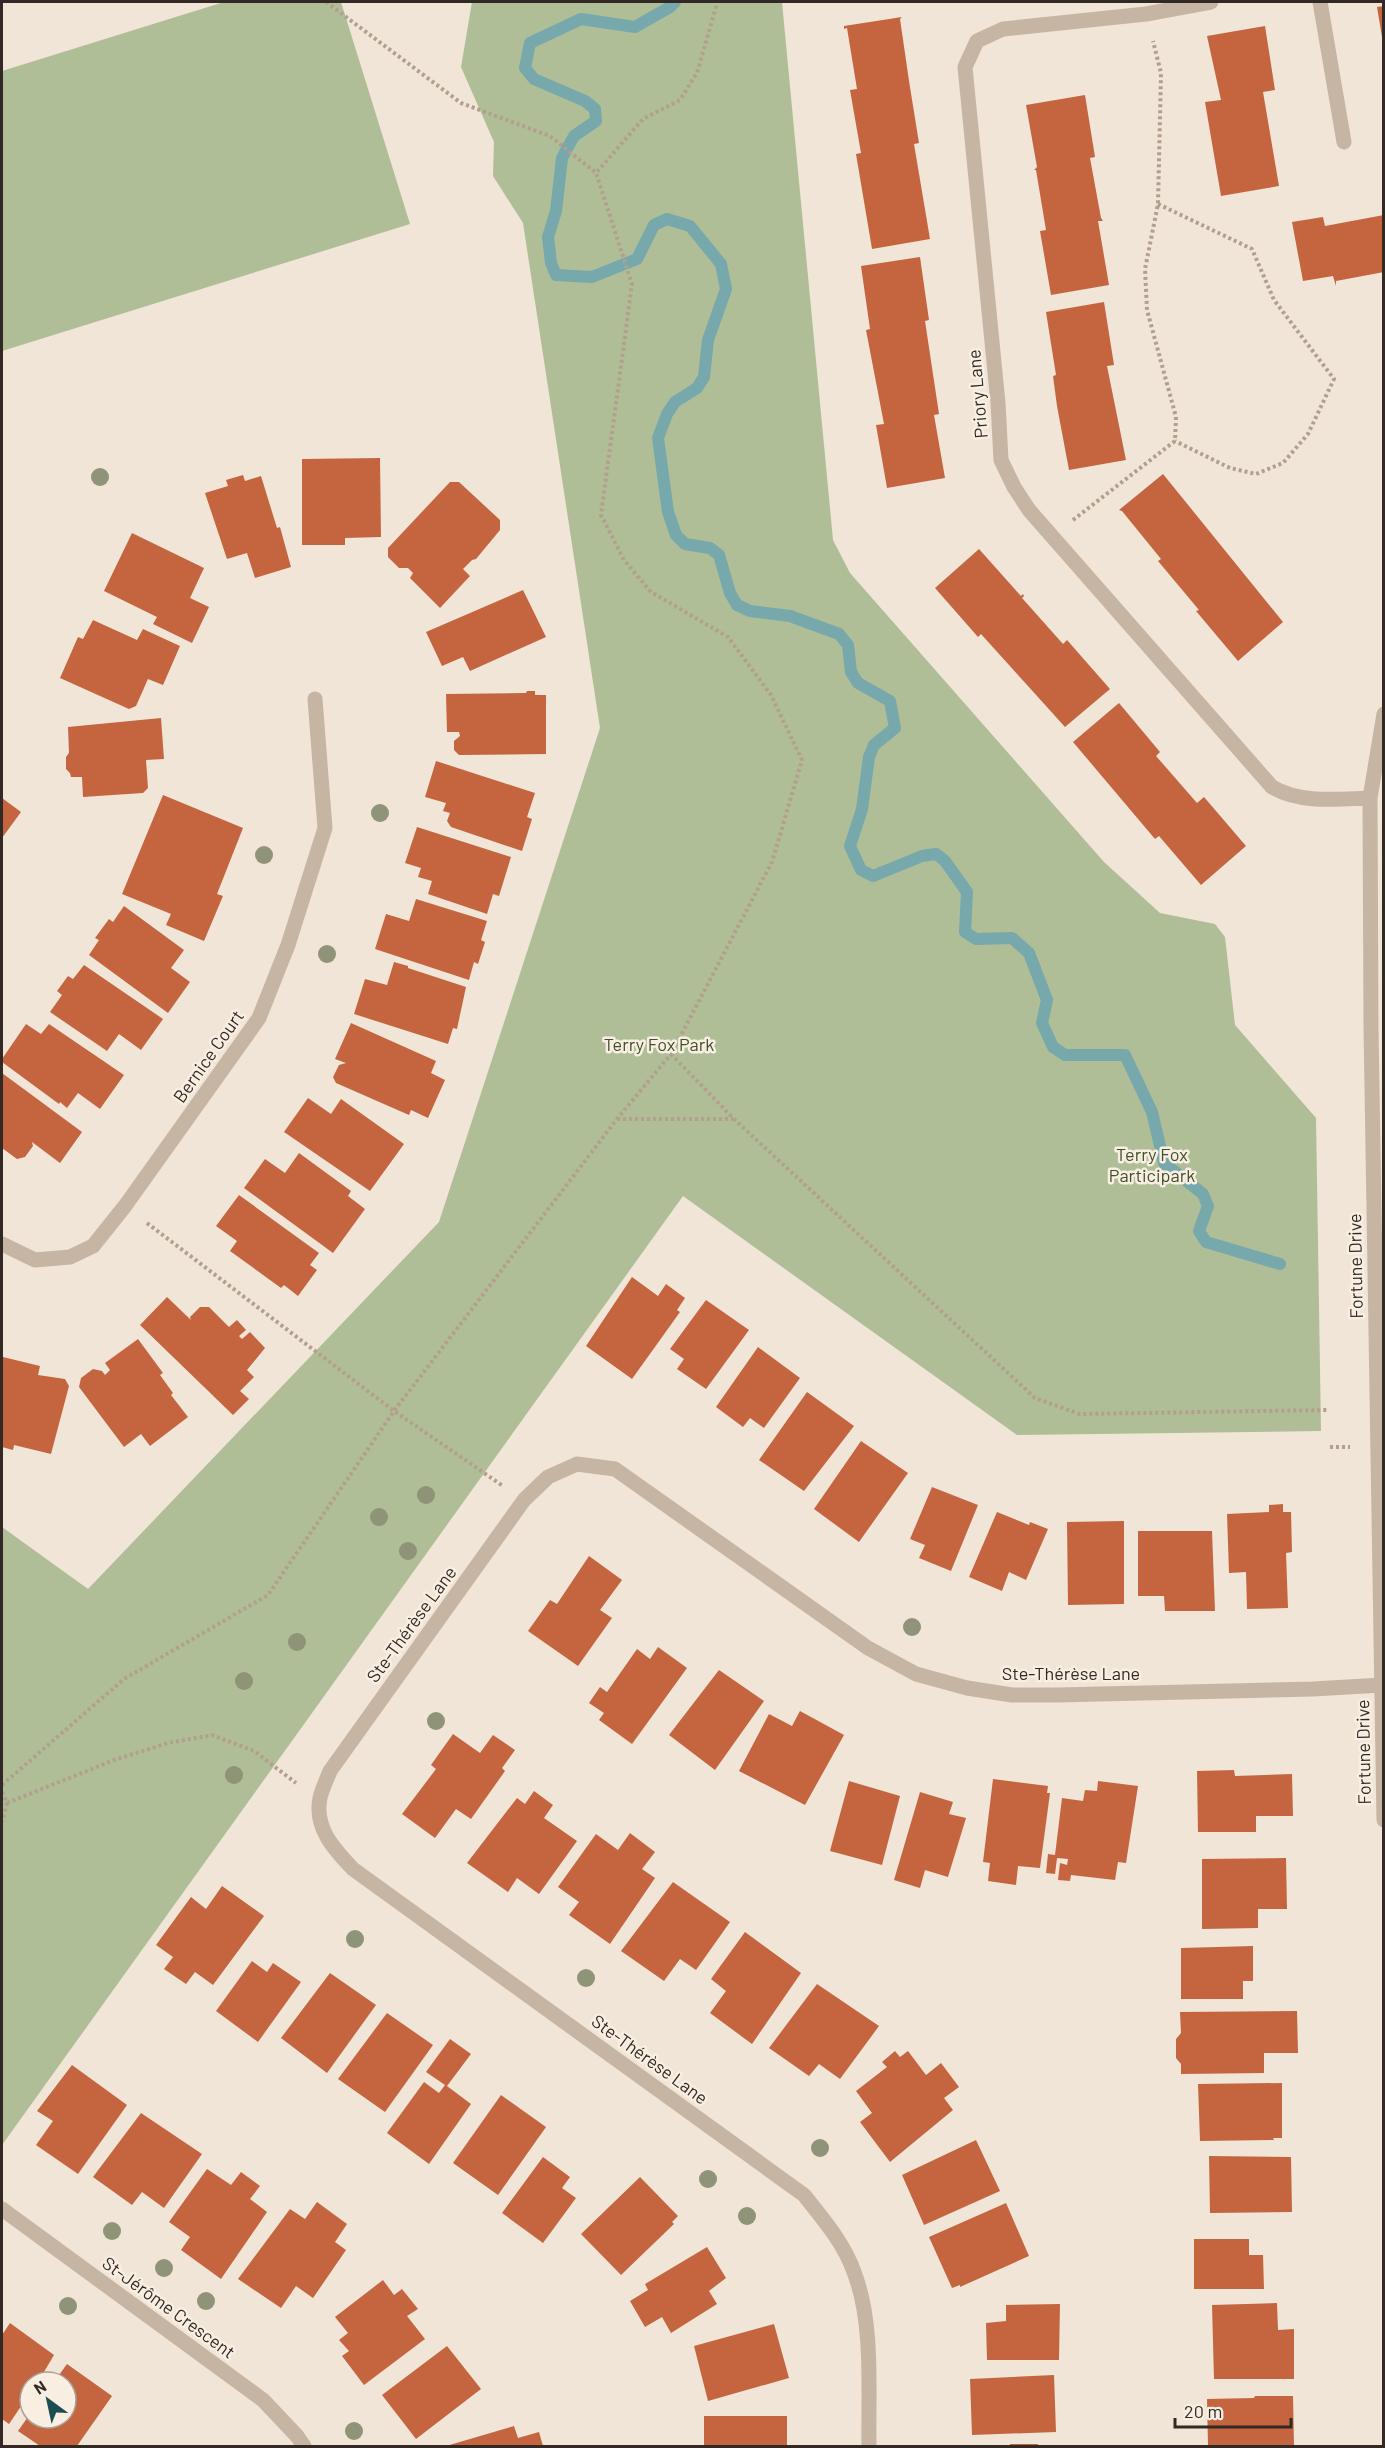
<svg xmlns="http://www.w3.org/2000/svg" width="1385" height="2448" font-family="Barlow,sans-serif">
<rect width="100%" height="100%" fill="#f0e5d6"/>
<path fill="#afbe97" d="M 224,2 L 341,2 L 410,224 L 2,351 L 2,71 Z
M 472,2 L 782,2 L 833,540 L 850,573 L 1104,862 L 1160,913 L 1215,924 L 1225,937 L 1235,1025 L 1316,1118 L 1321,1431 L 1017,1435 L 683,1196 L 2,2145 L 2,1527 L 88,1589 L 439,1222 L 600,728 L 523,223 L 493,176 L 494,142 L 461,67 Z"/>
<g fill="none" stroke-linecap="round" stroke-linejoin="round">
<path stroke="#76a8ac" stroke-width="12" d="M 675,2 L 670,7 L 635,27 L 581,19 L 530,43 L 525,68 L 534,79 L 585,101 L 595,109 L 596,121 L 574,136 L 562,158 L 556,211 L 548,237 L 551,263 L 556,275 L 592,277 L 637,259 L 654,225 L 667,219 L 690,226 L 721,264 L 726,289 L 708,340 L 704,377 L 697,388 L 675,402 L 667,414 L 658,438 L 668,512 L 676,535 L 685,544 L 710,548 L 719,555 L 730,593 L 737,605 L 750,611 L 790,616 L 839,634 L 848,645 L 851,672 L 858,683 L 890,701 L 895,728 L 874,745 L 869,757 L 862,809 L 850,846 L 861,870 L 873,876 L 922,856 L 936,854 L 945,861 L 967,892 L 965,932 L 976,939 L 1012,938 L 1029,953 L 1047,1000 L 1042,1023 L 1053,1047 L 1065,1055 L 1125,1055 L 1152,1112 L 1164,1163 L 1203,1194 L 1208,1206 L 1199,1231 L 1206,1242 L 1280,1264"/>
</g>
<path fill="#c46540" d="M 1384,6 L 1384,36 L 1382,37 L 1377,7 Z
M 902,17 L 900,19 L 909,81 L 919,143 L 914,144 L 930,239 L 872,249 L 856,154 L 861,153 L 850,90 L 857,89 L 847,28 L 844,29 L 844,26 Z
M 1265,26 L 1275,90 L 1263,92 L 1279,186 L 1221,196 L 1205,102 L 1221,100 L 1207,36 Z
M 1085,95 L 1095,157 L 1090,158 L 1101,218 L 1103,221 L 1098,221 L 1109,285 L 1051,295 L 1040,231 L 1046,230 L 1036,170 L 1034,170 L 1037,167 L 1026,105 Z
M 1384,215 L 1384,272 L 1336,281 L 1336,286 L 1333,276 L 1303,281 L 1292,222 L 1323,217 L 1325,226 Z
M 920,257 L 929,320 L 925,321 L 939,414 L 934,415 L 945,478 L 887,488 L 876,425 L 884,424 L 866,330 L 870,329 L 861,266 Z
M 1104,302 L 1114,365 L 1107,366 L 1126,460 L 1069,470 L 1057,406 L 1053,376 L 1056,375 L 1046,312 Z
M 380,458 L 381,537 L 345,538 L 345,545 L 302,545 L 302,459 Z
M 1163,474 L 1283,622 L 1238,661 L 1196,611 L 1199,610 L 1158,561 L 1161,559 L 1122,511 L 1119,510 Z
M 243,475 L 245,481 L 261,476 L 277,528 L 280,527 L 291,567 L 255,578 L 247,553 L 227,559 L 205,493 L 228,486 L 226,480 Z
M 450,482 L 459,482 L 500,520 L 500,530 L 476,559 L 472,560 L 463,569 L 470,576 L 440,608 L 410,578 L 413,573 L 408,568 L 399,568 L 388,557 L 388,548 Z
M 132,533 L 204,568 L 190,598 L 209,607 L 192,643 L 153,624 L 157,617 L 104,591 Z
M 979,549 L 1021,596 L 1023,594 L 1024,596 L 1022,598 L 1063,644 L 1067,640 L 1110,689 L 1065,727 L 981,634 L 978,637 L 935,588 Z
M 523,590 L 546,637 L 470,671 L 463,657 L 442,666 L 426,632 Z
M 93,620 L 137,640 L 143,629 L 180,646 L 163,685 L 148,679 L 136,706 L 129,709 L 60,678 L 78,637 L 83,639 Z
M 527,691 L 535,691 L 535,695 L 546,695 L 546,754 L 459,755 L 454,750 L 454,741 L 460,736 L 459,732 L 447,732 L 446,694 L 526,693 Z
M 1119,703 L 1160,752 L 1156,756 L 1197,803 L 1204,797 L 1246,846 L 1201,885 L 1159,836 L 1155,839 L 1073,742 Z
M 161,718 L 164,759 L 146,760 L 148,788 L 143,793 L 83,797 L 82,777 L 71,777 L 70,773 L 66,769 L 66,757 L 69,753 L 68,727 Z
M 436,761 L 535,793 L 527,817 L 532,819 L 522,851 L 451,827 L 447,821 L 450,813 L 443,811 L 446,803 L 425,797 Z
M 163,795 L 243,828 L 217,894 L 223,896 L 204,941 L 166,925 L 171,914 L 122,894 Z
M 2,798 L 21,812 L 2,838 Z
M 417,827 L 511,857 L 499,896 L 493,894 L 487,914 L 428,894 L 432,881 L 418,877 L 421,868 L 405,863 Z
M 416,899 L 487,921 L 481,940 L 485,942 L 478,964 L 474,962 L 469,980 L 375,949 L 386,914 L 409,921 Z
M 124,906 L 184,950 L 171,968 L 190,982 L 168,1013 L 89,955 L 99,940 L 95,938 L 109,919 L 113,922 Z
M 394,962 L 408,966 L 408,968 L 466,987 L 457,1029 L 453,1028 L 448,1044 L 354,1014 L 365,979 L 387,985 Z
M 84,965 L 163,1019 L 141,1050 L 119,1034 L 107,1051 L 50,1012 L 62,995 L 57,991 L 68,976 L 73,979 Z
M 351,1023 L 436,1061 L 431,1073 L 445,1080 L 428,1118 L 411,1110 L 409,1115 L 336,1083 L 333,1077 L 339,1065 L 346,1063 L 335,1059 Z
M 26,1024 L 41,1034 L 49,1024 L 124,1075 L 100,1109 L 78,1093 L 67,1108 L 60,1102 L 59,1104 L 2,1062 L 2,1059 Z
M 2,1073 L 82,1132 L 60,1163 L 32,1142 L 33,1146 L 25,1157 L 17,1159 L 2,1148 Z
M 308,1098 L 331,1114 L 341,1099 L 404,1144 L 370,1191 L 284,1132 Z
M 299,1153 L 351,1191 L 348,1196 L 365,1209 L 333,1253 L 244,1188 L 265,1159 L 285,1173 Z
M 239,1195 L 319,1253 L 310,1265 L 317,1270 L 298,1296 L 284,1285 L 281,1288 L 230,1251 L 237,1241 L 216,1226 Z
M 632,1277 L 658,1296 L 666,1284 L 685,1298 L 677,1310 L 680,1312 L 632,1379 L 586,1346 Z
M 167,1297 L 191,1320 L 190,1317 L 200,1307 L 209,1307 L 229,1327 L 237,1320 L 246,1330 L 239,1336 L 242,1339 L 250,1332 L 265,1348 L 247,1370 L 254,1377 L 240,1391 L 249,1399 L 233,1415 L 140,1325 Z
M 706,1300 L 749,1330 L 706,1389 L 677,1369 L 684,1359 L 670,1349 Z
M 138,1339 L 163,1373 L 160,1375 L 173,1393 L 171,1395 L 188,1417 L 150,1446 L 141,1434 L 124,1447 L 79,1387 L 81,1378 L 93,1369 L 102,1371 L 105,1375 L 110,1370 L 105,1363 Z
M 758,1347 L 800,1378 L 764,1428 L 750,1418 L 743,1427 L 716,1407 Z
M 3,1357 L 40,1366 L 38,1375 L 65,1379 L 69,1386 L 51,1454 L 14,1445 L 13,1450 L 2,1447 L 2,1365 Z
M 807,1392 L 854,1426 L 804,1491 L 759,1460 Z
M 861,1441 L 908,1473 L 859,1542 L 814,1509 Z
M 932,1487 L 978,1505 L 951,1571 L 919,1558 L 925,1545 L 910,1539 Z
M 1283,1504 L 1283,1512 L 1291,1512 L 1292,1552 L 1286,1553 L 1288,1608 L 1247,1609 L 1246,1572 L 1229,1573 L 1227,1514 L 1269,1512 L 1269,1505 Z
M 997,1512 L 1029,1525 L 1030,1522 L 1048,1529 L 1026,1580 L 1009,1572 L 1002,1591 L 969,1577 Z
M 1124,1521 L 1124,1604 L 1068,1605 L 1067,1522 Z
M 1138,1531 L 1212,1531 L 1215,1611 L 1165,1611 L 1164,1596 L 1138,1596 Z
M 589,1556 L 622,1580 L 600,1610 L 612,1618 L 578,1666 L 528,1631 L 550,1600 L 557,1604 Z
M 658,1647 L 687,1668 L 632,1744 L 599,1720 L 604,1713 L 589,1703 L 600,1687 L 607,1692 L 637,1649 L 650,1659 Z
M 719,1670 L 764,1701 L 715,1770 L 669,1735 Z
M 800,1711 L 844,1735 L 805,1805 L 739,1771 L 769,1714 L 792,1726 Z
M 453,1734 L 480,1753 L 493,1735 L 515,1750 L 502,1768 L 505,1771 L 471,1819 L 456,1809 L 435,1838 L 402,1814 L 436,1769 L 431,1765 Z
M 1234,1770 L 1235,1776 L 1292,1774 L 1293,1816 L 1256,1816 L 1256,1832 L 1198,1832 L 1197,1771 Z
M 993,1779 L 1048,1786 L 1047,1793 L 1050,1793 L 1040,1868 L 1018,1866 L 1016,1885 L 988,1881 L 990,1863 L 983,1862 Z
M 849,1781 L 900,1796 L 882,1865 L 830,1851 Z
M 1098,1781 L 1138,1786 L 1126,1863 L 1118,1862 L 1115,1880 L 1071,1875 L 1070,1881 L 1058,1880 L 1060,1863 L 1067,1865 L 1068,1859 L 1057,1858 L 1055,1874 L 1046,1873 L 1048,1854 L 1055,1855 L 1062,1798 L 1083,1801 L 1085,1790 L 1097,1791 Z
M 534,1791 L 553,1805 L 544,1818 L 577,1841 L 539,1894 L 517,1878 L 508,1892 L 467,1863 L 517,1798 L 525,1804 Z
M 920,1792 L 953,1802 L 949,1814 L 966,1818 L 948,1877 L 925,1870 L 920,1888 L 894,1880 Z
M 630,1833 L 655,1852 L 642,1869 L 655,1878 L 610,1944 L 569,1915 L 579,1902 L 558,1887 L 596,1834 L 618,1850 Z
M 1286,1858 L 1287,1909 L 1258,1909 L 1258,1928 L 1202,1929 L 1202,1859 Z
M 673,1882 L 730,1922 L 696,1970 L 680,1959 L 664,1981 L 621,1951 Z
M 222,1886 L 264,1916 L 213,1985 L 195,1972 L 186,1984 L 164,1969 L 173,1957 L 156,1945 L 191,1897 L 206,1909 Z
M 745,1932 L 801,1973 L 752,2044 L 710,2013 L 726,1991 L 711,1979 Z
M 1253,1946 L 1253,1981 L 1243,1981 L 1243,1999 L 1181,1999 L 1181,1948 Z
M 252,1961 L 267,1972 L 273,1963 L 301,1982 L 258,2042 L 216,2011 Z
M 330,1973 L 376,2005 L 327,2073 L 281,2038 Z
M 817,1984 L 879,2026 L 840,2079 L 819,2064 L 809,2076 L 769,2048 Z
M 1297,2011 L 1298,2053 L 1264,2053 L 1264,2073 L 1181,2074 L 1181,2064 L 1176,2058 L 1176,2039 L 1181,2033 L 1180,2012 Z
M 387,2013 L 433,2045 L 385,2112 L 338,2079 Z
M 450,2039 L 471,2054 L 447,2086 L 471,2104 L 429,2164 L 387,2133 L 424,2082 L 439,2093 L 445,2085 L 426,2072 Z
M 895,2051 L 900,2057 L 908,2051 L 926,2075 L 941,2063 L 959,2087 L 944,2098 L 953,2110 L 890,2162 L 860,2122 L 872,2113 L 856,2091 L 887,2067 L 882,2062 Z
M 72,2065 L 127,2105 L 78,2174 L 36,2145 L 53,2121 L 37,2111 Z
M 1282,2083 L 1282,2138 L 1273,2138 L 1274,2140 L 1200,2141 L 1198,2084 Z
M 501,2095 L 546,2127 L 498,2195 L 453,2163 Z
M 141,2113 L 202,2154 L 164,2208 L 142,2192 L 132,2205 L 93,2177 Z
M 976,2140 L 1000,2191 L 924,2225 L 902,2175 Z
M 1209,2156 L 1291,2157 L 1292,2212 L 1210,2213 Z
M 543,2157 L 570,2177 L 562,2188 L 576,2198 L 543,2243 L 502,2213 Z
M 207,2169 L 231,2185 L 241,2172 L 260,2186 L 250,2199 L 267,2212 L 221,2279 L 181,2250 L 190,2237 L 169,2222 Z
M 640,2177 L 678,2216 L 672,2222 L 674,2224 L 621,2275 L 581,2234 Z
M 317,2202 L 347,2224 L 335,2242 L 346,2250 L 313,2298 L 296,2286 L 281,2308 L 238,2279 L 290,2209 L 305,2219 Z
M 1006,2203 L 1029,2256 L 960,2287 L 960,2285 L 952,2288 L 929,2237 Z
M 1194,2239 L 1249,2239 L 1249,2255 L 1263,2255 L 1264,2289 L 1194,2289 Z
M 707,2247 L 726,2278 L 709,2291 L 717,2304 L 671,2333 L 662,2317 L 645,2327 L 630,2301 L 648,2290 L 645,2284 Z
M 383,2280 L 394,2295 L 402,2289 L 418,2309 L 407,2316 L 425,2339 L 364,2385 L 342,2356 L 349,2351 L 339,2340 L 348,2333 L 335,2317 Z
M 1277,2303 L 1278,2330 L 1294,2329 L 1294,2379 L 1214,2379 L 1212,2305 Z
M 1060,2304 L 1059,2360 L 987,2360 L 986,2323 L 1006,2321 L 1006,2305 Z
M 10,2323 L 54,2355 L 38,2382 L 30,2382 L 30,2393 L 9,2424 L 2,2419 L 2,2335 Z
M 774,2324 L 789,2378 L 708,2401 L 694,2346 Z
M 447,2346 L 481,2389 L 416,2439 L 382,2395 Z
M 67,2364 L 112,2396 L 77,2446 L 40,2446 L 18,2431 L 30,2414 L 30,2418 L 66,2418 L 66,2382 L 54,2382 Z
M 1054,2375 L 1056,2432 L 972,2435 L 970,2379 Z
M 1255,2396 L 1293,2396 L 1294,2446 L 1208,2446 L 1207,2399 L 1254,2398 Z
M 704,2416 L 787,2416 L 787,2446 L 704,2446 Z
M 514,2426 L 518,2438 L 539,2432 L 543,2446 L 446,2446 Z
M 1010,2444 L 1038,2444 L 1038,2446 L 1010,2446 Z"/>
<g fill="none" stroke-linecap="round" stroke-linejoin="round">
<path stroke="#b39f8d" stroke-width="4" stroke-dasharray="3 3" stroke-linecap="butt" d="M 326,2 L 461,103 L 550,136 L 596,173
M 1158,204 L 1252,249 L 1274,300 L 1334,379 L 1308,434 L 1283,463 L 1256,474 L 1230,468 L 1175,441
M 1073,520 L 1175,441 L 1176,417 L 1147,310 L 1145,269 L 1158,204 L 1161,73 L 1153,41
M 671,1054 L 734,1119 L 1035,1398 L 1080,1414 L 1329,1410
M 617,1119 L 733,1119
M 147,1223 L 394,1411 L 503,1486
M 1330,1447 L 1350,1447
M 2,1785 L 124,1679 L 268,1595 L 394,1411 L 617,1119 L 671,1054 L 772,862 L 802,760 L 771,695 L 728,637 L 651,592 L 624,560 L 601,515 L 632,284 L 596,173 L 643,119 L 680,100 L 697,73 L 716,7 L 716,2
M 2,1792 L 7,1803 L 2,1822
M 7,1803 L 114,1760 L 168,1743 L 212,1735 L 254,1751 L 296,1783"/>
<path stroke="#c7b5a3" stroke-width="15" d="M 1211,2 L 1146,14 L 1003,29 L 977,41 L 965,67 L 998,403 L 1001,460 L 1014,487 L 1029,510 L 1272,787 C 1301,804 1338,799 1370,798
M 1320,2 L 1344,142
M 1384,714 L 1370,798 L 1371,1027 L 1384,1820
M 2,1244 L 35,1260 L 70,1257 L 93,1246 L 125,1206 L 259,1018 L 288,945 L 325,828 L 315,699
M 2,2209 L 263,2400 L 297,2436 L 304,2446
M 869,2446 C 868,2392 874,2323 854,2272 C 844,2243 823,2219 804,2195 L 353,1869 C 334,1849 314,1828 320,1798 C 322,1789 327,1779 330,1771 L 524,1500 L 548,1477 L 577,1464 L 615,1469 L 868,1648 L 916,1674 L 967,1688 L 1012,1695 L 1057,1695 L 1313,1689 L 1382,1685"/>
</g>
<g fill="#8f9377">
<circle cx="100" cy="477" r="9"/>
<circle cx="380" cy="813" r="9"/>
<circle cx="264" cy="855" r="9"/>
<circle cx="327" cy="954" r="9"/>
<circle cx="426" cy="1495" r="9"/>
<circle cx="379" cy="1517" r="9"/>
<circle cx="408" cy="1551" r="9"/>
<circle cx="912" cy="1627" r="9"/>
<circle cx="297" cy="1642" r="9"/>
<circle cx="244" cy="1681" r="9"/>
<circle cx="436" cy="1721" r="9"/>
<circle cx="234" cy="1775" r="9"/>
<circle cx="355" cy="1939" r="9"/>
<circle cx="586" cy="1978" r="9"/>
<circle cx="820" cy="2148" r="9"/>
<circle cx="708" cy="2179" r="9"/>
<circle cx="747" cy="2216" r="9"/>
<circle cx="112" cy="2231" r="9"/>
<circle cx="164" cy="2268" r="9"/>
<circle cx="206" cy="2301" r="9"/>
<circle cx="68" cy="2306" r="9"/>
<circle cx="354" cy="2431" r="9"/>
</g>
<g text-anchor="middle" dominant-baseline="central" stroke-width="5" stroke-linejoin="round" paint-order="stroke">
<g font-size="18" fill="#322925" stroke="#f8efe2">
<text transform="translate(977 394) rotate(-95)">Priory Lane</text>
<text transform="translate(208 1056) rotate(-55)">Bernice Court</text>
<text transform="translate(1355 1266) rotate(-91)">Fortune Drive</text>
<text transform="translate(411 1624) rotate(-54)">Ste-Thérèse Lane</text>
<text x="1071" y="1673">Ste-Thérèse Lane</text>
<text transform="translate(1363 1752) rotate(-91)">Fortune Drive</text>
<text transform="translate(650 2059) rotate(36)">Ste-Thérèse Lane</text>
<text transform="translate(169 2307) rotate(36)">St-Jérôme Crescent</text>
</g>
<g font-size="18" fill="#405029" stroke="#f8efe2">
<text x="659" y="1044">Terry Fox Park</text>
<text x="1152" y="1154">Terry Fox<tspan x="1152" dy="21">Participark</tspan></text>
</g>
</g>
<rect width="1385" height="2448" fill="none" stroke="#322925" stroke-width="6"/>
<g transform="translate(48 2400) rotate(327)"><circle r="28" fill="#f8efe2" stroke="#a9a096" stroke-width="1.5"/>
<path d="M0-4.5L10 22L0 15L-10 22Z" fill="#1b4d53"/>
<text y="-9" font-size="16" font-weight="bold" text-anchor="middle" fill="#322925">N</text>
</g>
<path d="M1175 2418v9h116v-9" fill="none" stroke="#322925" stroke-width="3"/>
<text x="1184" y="2418" font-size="18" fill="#322925" stroke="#f8efe2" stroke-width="4.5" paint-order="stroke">20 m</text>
</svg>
